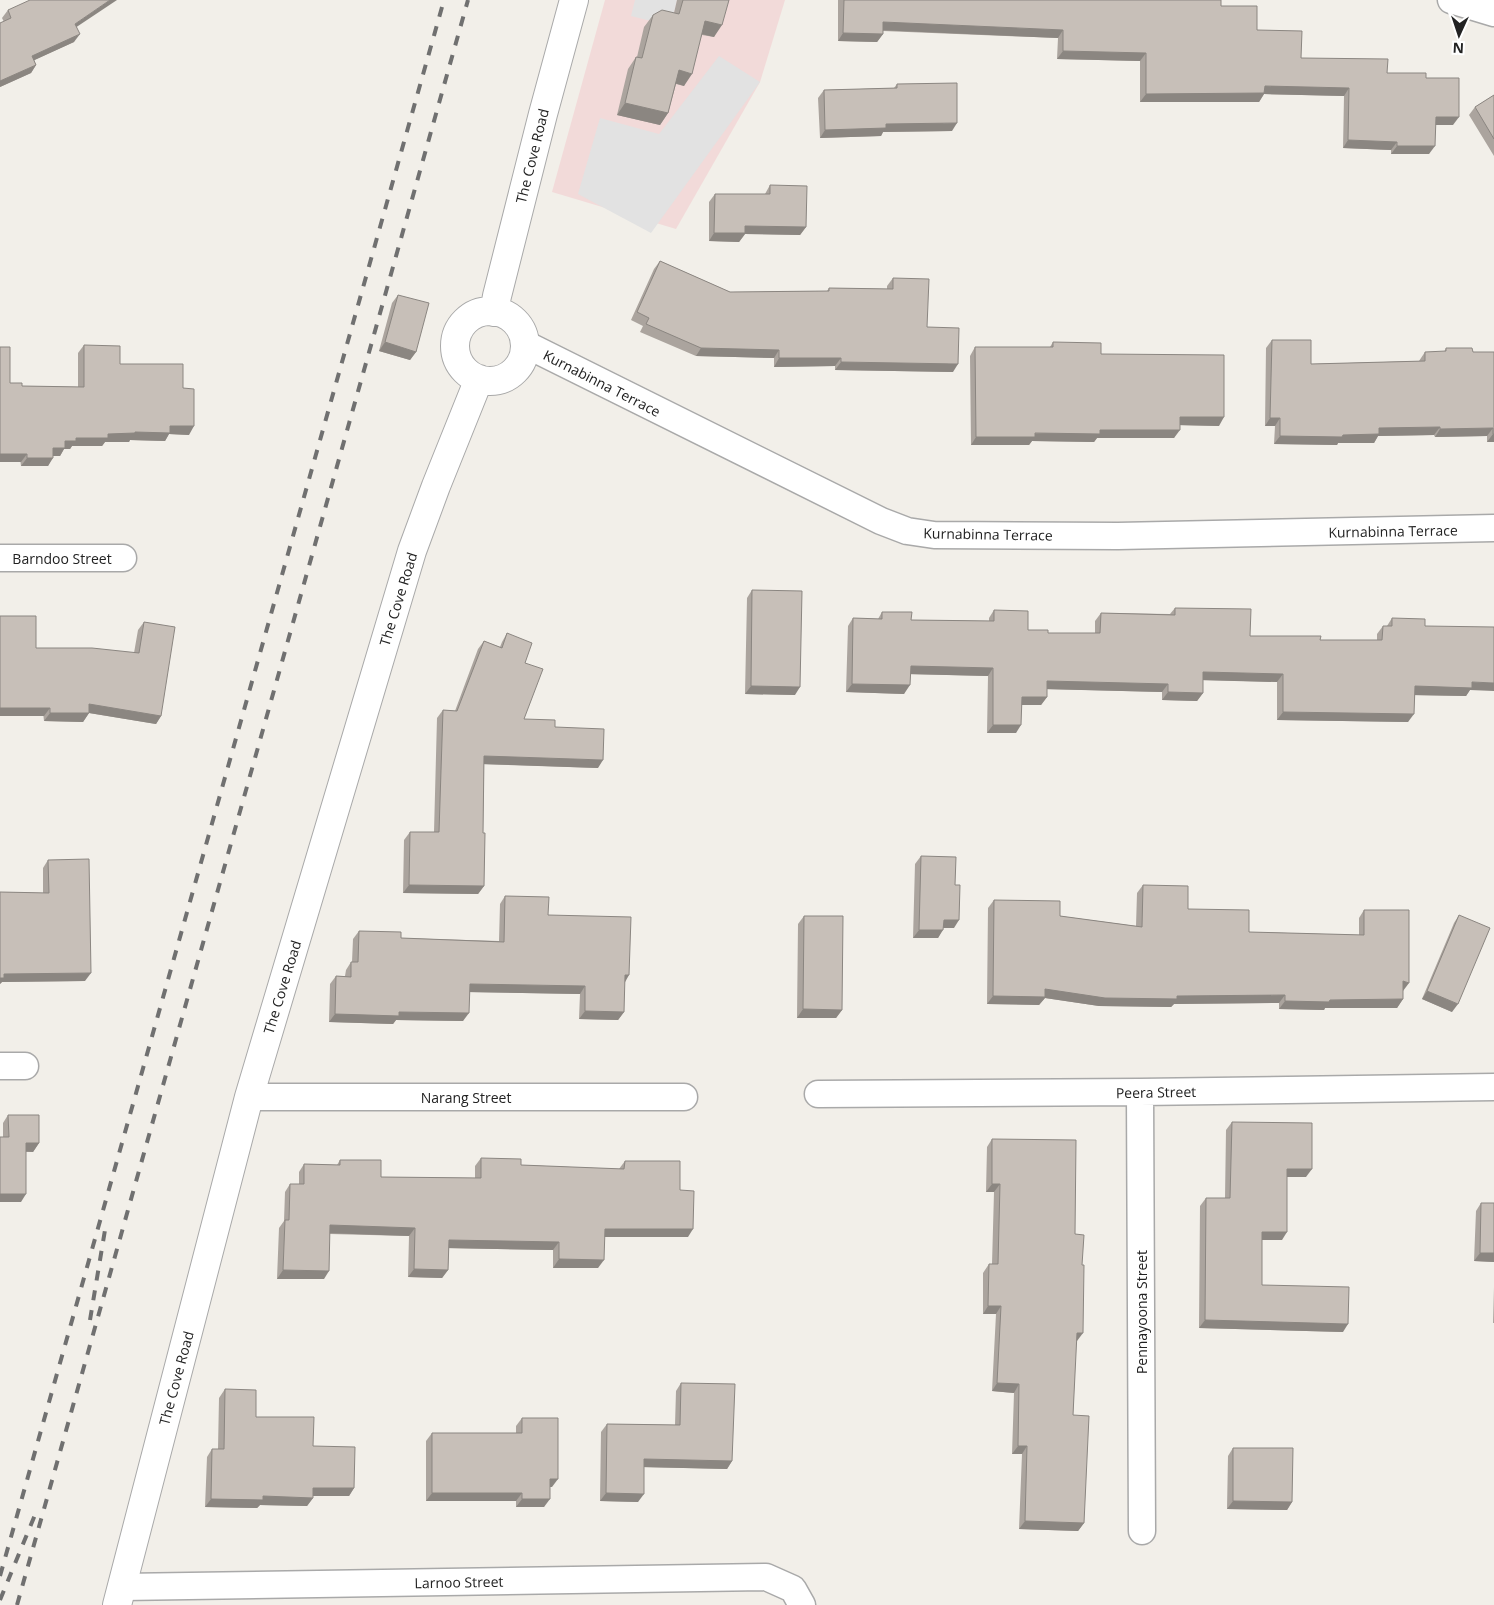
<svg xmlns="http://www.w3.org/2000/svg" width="1494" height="1605" font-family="'Open Sans',sans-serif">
<rect width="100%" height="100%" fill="#f2efe9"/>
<path fill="#f2dad9" d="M 605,0 L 785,0 L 760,82 L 676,229 L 552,192 Z"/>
<path fill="#e2e2e2" d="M 635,0 L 677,0 L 671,26 L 631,16 Z
M 719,56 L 760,82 L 651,233 L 578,194 L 600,118 L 659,134 Z"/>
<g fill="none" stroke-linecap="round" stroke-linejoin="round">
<g stroke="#a9a9a9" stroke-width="29">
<path id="minor" d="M 1451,0 L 1494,13
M 525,344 L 881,521 L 907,531 L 934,535 L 1118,536 L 1494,528
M 0,558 L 123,558
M 0,1066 L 25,1066
M 1140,1092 L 1142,1531
M 818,1094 L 1140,1092 L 1494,1087
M 249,1097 L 684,1097
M 122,1587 L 766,1577 L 793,1589 L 802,1605"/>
</g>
<g stroke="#a9a9a9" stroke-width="30">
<path id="tertiary" d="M455 346a35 35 0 1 1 70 0a35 35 0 1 1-70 0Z
M 494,312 L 497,296 L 543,114 L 574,0
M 117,1605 L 249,1097 L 412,551 L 436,486 L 479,379"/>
</g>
<use href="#minor" stroke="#fff" stroke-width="26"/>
<use href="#tertiary" stroke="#fff" stroke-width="28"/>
<path stroke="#707070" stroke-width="4" stroke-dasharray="10 10" stroke-linecap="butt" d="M 90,1320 L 106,1224
M 0,1576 L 444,0
M 0,1600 L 37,1510
M 17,1605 L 468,0"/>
</g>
<path fill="#aba49e" d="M 677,0 L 729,0 L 714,37 L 702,35 L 684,86 L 676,84 L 668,113 L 660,125 L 617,115 L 628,69 L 636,57 L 637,57 L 644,27 L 653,15 L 674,13 Z
M 838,0 L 1221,0 L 1221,6 L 1257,30 L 1301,58 L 1387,73 L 1426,78 L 1453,125 L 1435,125 L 1429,154 L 1391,154 L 1391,150 L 1343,148 L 1344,96 L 1264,94 L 1259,102 L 1140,102 L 1140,61 L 1057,59 L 1058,38 L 883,31 L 883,34 L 877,42 L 838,41 Z
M 8,10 L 77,27 L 74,42 L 34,60 L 36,65 L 31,73 L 0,87 L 0,24 L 4,22 L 2,18 Z
M 897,84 L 952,131 L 883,132 L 881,136 L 820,138 L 818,98 L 824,90 L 894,88 Z
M 1494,95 L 1494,156 L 1469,115 L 1475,107 Z
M 770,185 L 806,227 L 800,235 L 745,234 L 739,242 L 709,241 L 709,202 L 715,194 L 765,194 Z
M 660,261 L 730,292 L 827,291 L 829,288 L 887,289 L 887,286 L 893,278 L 927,327 L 953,372 L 835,370 L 835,366 L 774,367 L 774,358 L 696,356 L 640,332 L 643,326 L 631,320 L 654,269 Z
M 398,295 L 416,352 L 410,360 L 379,351 L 392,303 Z
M 1272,340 L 1311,364 L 1419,361 L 1425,352 L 1444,352 L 1446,348 L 1473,352 L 1494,352 L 1494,442 L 1487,442 L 1487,436 L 1435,437 L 1434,435 L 1378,436 L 1374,443 L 1338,443 L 1337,445 L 1274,444 L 1275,426 L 1265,426 L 1266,348 Z
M 1053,342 L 1101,354 L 1219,426 L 1180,425 L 1174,438 L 1097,438 L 1094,442 L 1032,441 L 1029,445 L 971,445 L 970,356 L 975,347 L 1050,347 Z
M 84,345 L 120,364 L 183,388 L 189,435 L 169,434 L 165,441 L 130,440 L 129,442 L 105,442 L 102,446 L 72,446 L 70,449 L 64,449 L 60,456 L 53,456 L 48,466 L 21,466 L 10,383 L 22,386 L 78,387 L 78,353 Z
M 752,590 L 795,695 L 745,694 L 747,598 Z
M 1175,608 L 1250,636 L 1320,640 L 1377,640 L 1377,634 L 1383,626 L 1387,626 L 1392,618 L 1425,626 L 1470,690 L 1466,696 L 1415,695 L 1408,722 L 1277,720 L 1277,682 L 1203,680 L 1203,693 L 1197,701 L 1162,700 L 1162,692 L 1047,689 L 1047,697 L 1041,705 L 1022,705 L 1016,733 L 987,733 L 988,676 L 910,674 L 904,694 L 846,692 L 848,626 L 853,618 L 878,619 L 882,612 L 911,620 L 989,621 L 989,618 L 994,610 L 1028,630 L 1048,633 L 1095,633 L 1095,621 L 1101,613 L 1170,614 Z
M 144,622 L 161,716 L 156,724 L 89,713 L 83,722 L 44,721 L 36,648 L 134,653 L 138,630 Z
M 507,633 L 525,663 L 524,719 L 555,727 L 598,768 L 484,764 L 483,833 L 484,886 L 478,894 L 403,893 L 404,840 L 410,832 L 434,832 L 437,718 L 443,710 L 455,711 L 478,649 L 484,641 L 500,647 L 502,642 Z
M 921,856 L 954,928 L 943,928 L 938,938 L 913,938 L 915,864 Z
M 48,860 L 85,981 L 2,982 L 0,984 L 0,892 L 43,893 L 43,868 Z
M 1143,885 L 1188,909 L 1249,932 L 1359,935 L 1359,918 L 1364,910 L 1403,991 L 1403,999 L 1397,1008 L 1325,1008 L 1324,1010 L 1279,1009 L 1279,1003 L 1174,1004 L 1171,1007 L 1099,1006 L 1045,998 L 1039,1005 L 987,1004 L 988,908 L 994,900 L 1060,916 L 1136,926 L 1137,893 Z
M 505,896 L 548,915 L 624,983 L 624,1012 L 618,1020 L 579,1019 L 580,994 L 470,992 L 463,1021 L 396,1020 L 393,1024 L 329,1022 L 330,984 L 336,976 L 345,976 L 346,970 L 351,962 L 352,962 L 353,939 L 359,931 L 401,938 L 499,941 L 500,904 Z
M 1459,915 L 1452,1012 L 1422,999 L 1454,923 Z
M 804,916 L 842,1010 L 836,1018 L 797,1018 L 798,924 Z
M 8,1115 L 39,1143 L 33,1152 L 26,1152 L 21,1202 L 0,1202 L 0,1137 L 3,1137 L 3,1123 Z
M 1232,1122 L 1306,1177 L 1287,1177 L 1282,1240 L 1262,1240 L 1262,1285 L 1343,1332 L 1199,1328 L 1200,1206 L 1206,1198 L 1225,1198 L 1226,1130 Z
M 992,1139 L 1075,1234 L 1077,1341 L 1076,1341 L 1073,1415 L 1084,1523 L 1078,1531 L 1019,1529 L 1022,1454 L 1012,1454 L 1014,1393 L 992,1391 L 996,1314 L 983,1314 L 983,1273 L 989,1264 L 992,1264 L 994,1192 L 986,1192 L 987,1147 Z
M 481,1158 L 521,1165 L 619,1169 L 625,1161 L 680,1190 L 688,1237 L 604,1237 L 598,1268 L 553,1268 L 553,1250 L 449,1248 L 448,1270 L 442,1278 L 408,1277 L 409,1236 L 330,1234 L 324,1279 L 277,1279 L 279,1228 L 284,1221 L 285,1192 L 290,1184 L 299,1184 L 299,1172 L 304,1164 L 337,1165 L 340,1160 L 381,1177 L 475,1178 L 475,1166 Z
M 1481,1203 L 1494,1262 L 1474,1261 L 1476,1211 Z
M 1494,1287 L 1494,1323 L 1493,1323 Z
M 681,1383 L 732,1461 L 727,1469 L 644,1467 L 638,1502 L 600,1501 L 601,1432 L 607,1424 L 675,1425 L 676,1391 Z
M 225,1389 L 256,1417 L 313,1446 L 354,1488 L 349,1496 L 313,1496 L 313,1498 L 307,1506 L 260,1505 L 257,1508 L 205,1507 L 207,1457 L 212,1449 L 218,1449 L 219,1398 Z
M 522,1418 L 552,1487 L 550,1487 L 544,1507 L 516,1507 L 516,1501 L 426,1501 L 426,1441 L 432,1433 L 516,1433 L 516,1426 Z
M 1233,1448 L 1292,1502 L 1287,1510 L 1227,1509 L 1228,1456 Z"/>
<path fill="#8b8681" d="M 110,0 L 117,0 L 69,32 L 75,24 Z
M 705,21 L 722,25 L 714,37 L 697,33 Z
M 883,22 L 1063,30 L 1058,38 L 877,30 Z
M 843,33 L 883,34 L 877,42 L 838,41 Z
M 80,34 L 74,42 L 26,64 L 32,56 Z
M 1063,51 L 1146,53 L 1140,61 L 1057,59 Z
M 36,65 L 31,73 L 0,87 L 0,81 Z
M 679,70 L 692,74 L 684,86 L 671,82 Z
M 1265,86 L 1349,88 L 1344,96 L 1264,94 L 1259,102 L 1140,102 L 1146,94 Z
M 625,103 L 668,113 L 660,125 L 617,115 Z
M 1436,117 L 1459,117 L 1453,125 L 1430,125 Z
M 957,123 L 952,131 L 883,132 L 881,136 L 820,138 L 825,130 L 886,124 Z
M 1348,140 L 1397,142 L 1391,150 L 1343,148 Z
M 1397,146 L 1435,146 L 1429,154 L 1391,154 Z
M 745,226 L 806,227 L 800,235 L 745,234 L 739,242 L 709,241 L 714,233 Z
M 385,342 L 416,352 L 410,360 L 379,351 Z
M 701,348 L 779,350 L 774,358 L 696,356 Z
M 779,358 L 841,358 L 835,366 L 774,367 Z
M 841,362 L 958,364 L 953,372 L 835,370 Z
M 1180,417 L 1224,417 L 1219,426 L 1174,425 Z
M 1270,418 L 1280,418 L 1275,426 L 1265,426 Z
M 170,426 L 194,426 L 189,435 L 169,434 L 165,441 L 130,440 L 129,442 L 105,442 L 102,446 L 72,446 L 70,449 L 64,449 L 60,456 L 48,456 L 53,448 L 65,441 L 76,438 L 108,434 L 135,432 Z
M 1440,427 L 1434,435 L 1378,436 L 1374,443 L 1338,443 L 1337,445 L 1274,444 L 1280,436 L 1379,428 Z
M 1493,428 L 1487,436 L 1435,437 L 1440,429 Z
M 1100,430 L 1180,430 L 1174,438 L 1097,438 L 1094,442 L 1032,441 L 1029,445 L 971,445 L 976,437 Z
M 1493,434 L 1494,434 L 1494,442 L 1487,442 Z
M 0,454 L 27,454 L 21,462 L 0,462 Z
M 27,458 L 53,458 L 48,466 L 21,466 Z
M 911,666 L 993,668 L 988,676 L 905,674 Z
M 1203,672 L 1283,674 L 1277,682 L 1197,680 Z
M 1047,681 L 1168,684 L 1162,692 L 1041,689 Z
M 1472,682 L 1494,683 L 1494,691 L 1470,690 L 1466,696 L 1409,695 L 1415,686 Z
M 852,684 L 910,685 L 904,694 L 846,692 Z
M 751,686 L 800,687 L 795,695 L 745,694 Z
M 1168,692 L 1203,693 L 1197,701 L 1162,700 Z
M 1022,697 L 1047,697 L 1041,705 L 1016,705 Z
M 89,704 L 161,716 L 156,724 L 83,712 Z
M 0,708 L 50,708 L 44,716 L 0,716 Z
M 1283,712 L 1414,714 L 1408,722 L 1277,720 Z
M 50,713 L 89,713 L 83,722 L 44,721 Z
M 993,725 L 1021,725 L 1016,733 L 987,733 Z
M 484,756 L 603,760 L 598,768 L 479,764 Z
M 409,885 L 484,886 L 478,894 L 403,893 Z
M 944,920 L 959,920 L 954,928 L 938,928 Z
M 919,930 L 943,930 L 938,938 L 913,938 Z
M 91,973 L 85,981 L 2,982 L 0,984 L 0,978 L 4,974 Z
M 625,975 L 629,975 L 624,984 Z
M 1403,981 L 1409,983 L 1403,991 Z
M 470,984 L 585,986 L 580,994 L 464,992 Z
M 1045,989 L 1177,996 L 1285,995 L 1279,1003 L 1174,1004 L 1171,1007 L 1099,1006 L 1045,998 L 1039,1005 L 987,1004 L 993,996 Z
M 1427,991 L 1458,1004 L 1452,1012 L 1422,999 Z
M 1403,999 L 1397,1008 L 1325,1008 L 1324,1010 L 1279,1009 L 1285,1001 Z
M 803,1009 L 842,1010 L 836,1018 L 797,1018 Z
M 585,1011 L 624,1012 L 618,1020 L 579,1019 Z
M 399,1012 L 469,1013 L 463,1021 L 396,1020 L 393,1024 L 329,1022 L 335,1014 Z
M 26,1143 L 39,1143 L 33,1152 L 20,1151 Z
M 1287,1169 L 1312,1169 L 1306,1177 L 1282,1177 Z
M 992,1184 L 1000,1184 L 994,1192 L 986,1192 Z
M 0,1194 L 26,1194 L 21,1202 L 0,1202 Z
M 330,1225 L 415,1228 L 409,1236 L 325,1233 Z
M 605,1229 L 693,1229 L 688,1237 L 599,1237 Z
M 1262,1232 L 1287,1232 L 1282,1240 L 1257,1240 Z
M 449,1240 L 559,1242 L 553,1250 L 443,1248 Z
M 1480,1253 L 1494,1253 L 1494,1262 L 1474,1261 Z
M 559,1259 L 604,1260 L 598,1268 L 553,1268 Z
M 414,1269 L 448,1270 L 442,1278 L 408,1277 Z
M 283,1270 L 329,1271 L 324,1279 L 277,1279 Z
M 988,1306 L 1001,1306 L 996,1314 L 983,1314 Z
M 1205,1320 L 1348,1324 L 1343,1332 L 1199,1328 Z
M 1077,1333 L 1083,1333 L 1077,1341 L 1071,1341 Z
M 997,1383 L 1019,1384 L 1014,1393 L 992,1391 Z
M 1018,1446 L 1027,1446 L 1022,1454 L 1012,1454 Z
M 644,1459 L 732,1461 L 727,1469 L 639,1467 Z
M 550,1479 L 558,1479 L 552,1487 L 544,1487 Z
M 313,1488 L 354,1488 L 349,1496 L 308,1496 Z
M 432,1493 L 522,1493 L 516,1501 L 426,1501 Z
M 606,1493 L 644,1494 L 638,1502 L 600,1501 Z
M 263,1496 L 313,1498 L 307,1506 L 260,1505 L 257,1508 L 205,1507 L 211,1499 Z
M 522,1499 L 550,1499 L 544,1507 L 516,1507 Z
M 1233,1501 L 1292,1502 L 1287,1510 L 1227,1509 Z
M 1025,1521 L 1084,1523 L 1078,1531 L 1019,1529 Z"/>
<path fill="#c7bfb8" stroke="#8b8681" d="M 30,0 L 110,0 L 75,24 L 80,34 L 32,56 L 36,65 L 0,81 L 0,23 L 11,18 L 8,10 Z
M 683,0 L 729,0 L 722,25 L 705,21 L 692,74 L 679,70 L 668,113 L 625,103 L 636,57 L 642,58 L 653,15 L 662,10 L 679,14 Z
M 844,0 L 1221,0 L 1221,6 L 1257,6 L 1257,30 L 1302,31 L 1301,58 L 1388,59 L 1387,73 L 1426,73 L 1426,78 L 1459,78 L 1459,117 L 1436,117 L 1435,146 L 1397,146 L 1397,142 L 1348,140 L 1349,88 L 1265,86 L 1264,93 L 1146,94 L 1146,53 L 1063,51 L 1063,30 L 883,22 L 883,34 L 843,33 Z
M 957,83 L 957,123 L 886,124 L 886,128 L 825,130 L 824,90 L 897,88 L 897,84 Z
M 1494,95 L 1494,139 L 1475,107 Z
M 770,185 L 807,186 L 806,227 L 745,226 L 745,233 L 714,233 L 715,194 L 770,194 Z
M 660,261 L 730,292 L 829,291 L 829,288 L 893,289 L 893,278 L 929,279 L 927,327 L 959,328 L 958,364 L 841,362 L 841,358 L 779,358 L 779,350 L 701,348 L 646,324 L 649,318 L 637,312 Z
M 398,295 L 429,303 L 416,352 L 385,342 Z
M 1272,340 L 1311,340 L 1311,364 L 1425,361 L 1425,352 L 1446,351 L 1446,348 L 1472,348 L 1473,352 L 1494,352 L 1494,434 L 1493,434 L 1493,428 L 1440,429 L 1440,427 L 1379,428 L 1379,434 L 1343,435 L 1342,437 L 1280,436 L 1280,418 L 1270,418 Z
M 1053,342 L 1101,343 L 1101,354 L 1224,355 L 1224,417 L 1180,417 L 1180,430 L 1100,430 L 1100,434 L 1035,433 L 1035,437 L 976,437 L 975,347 L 1053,347 Z
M 84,345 L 120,346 L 120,364 L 183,364 L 183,388 L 194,389 L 194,426 L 170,426 L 170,433 L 135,432 L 135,433 L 108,434 L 108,438 L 76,438 L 76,441 L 65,441 L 65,448 L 53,448 L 53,458 L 27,458 L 27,454 L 0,454 L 0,347 L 10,347 L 10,383 L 22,383 L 22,386 L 84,387 Z
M 752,590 L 802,591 L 800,687 L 751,686 Z
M 1175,608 L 1251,609 L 1250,636 L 1321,636 L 1320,640 L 1382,640 L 1383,626 L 1392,626 L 1392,618 L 1425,619 L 1425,626 L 1494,627 L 1494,683 L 1472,682 L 1472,688 L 1415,686 L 1414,714 L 1283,712 L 1283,674 L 1203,672 L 1203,693 L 1168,692 L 1168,684 L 1047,681 L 1047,697 L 1022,697 L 1021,725 L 993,725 L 993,668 L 911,666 L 910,685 L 852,684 L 853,618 L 882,619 L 882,612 L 912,612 L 911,620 L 994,621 L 994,610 L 1028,611 L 1028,630 L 1048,630 L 1048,633 L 1100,633 L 1101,613 L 1175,615 Z
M 0,616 L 36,616 L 36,648 L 92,648 L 139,653 L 144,622 L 175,627 L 161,716 L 89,704 L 89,713 L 50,713 L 50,708 L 0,708 Z
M 507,633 L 532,643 L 525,663 L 543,669 L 524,719 L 555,720 L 555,727 L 604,729 L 603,760 L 484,756 L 483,833 L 485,833 L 484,886 L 409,885 L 410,832 L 439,832 L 443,710 L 457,711 L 484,641 L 502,648 Z
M 921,856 L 956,857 L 955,885 L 960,885 L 959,920 L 944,920 L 943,930 L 919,930 Z
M 89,859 L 91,973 L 4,974 L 4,978 L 0,978 L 0,892 L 49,893 L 48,860 Z
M 1143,885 L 1188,886 L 1188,909 L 1249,910 L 1249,932 L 1364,935 L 1364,910 L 1409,910 L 1409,983 L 1403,981 L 1403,999 L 1330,1000 L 1329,1002 L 1285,1001 L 1285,995 L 1177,996 L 1177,999 L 1105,998 L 1045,989 L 1045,997 L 993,996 L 994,900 L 1060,901 L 1060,916 L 1142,927 Z
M 505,896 L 549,897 L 548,915 L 631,917 L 629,975 L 625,975 L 624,1012 L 585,1011 L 585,986 L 470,984 L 469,1013 L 399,1012 L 399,1016 L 335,1014 L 336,976 L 351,977 L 351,962 L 358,962 L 359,931 L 401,932 L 401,938 L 504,942 Z
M 1459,915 L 1490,928 L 1458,1004 L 1427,991 Z
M 804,916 L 843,916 L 842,1010 L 803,1009 Z
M 8,1115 L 39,1115 L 39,1143 L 26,1143 L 26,1194 L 0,1194 L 0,1137 L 9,1137 Z
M 1232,1122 L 1312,1123 L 1312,1169 L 1287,1169 L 1287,1232 L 1262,1232 L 1262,1285 L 1349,1287 L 1348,1324 L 1205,1320 L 1206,1198 L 1230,1198 Z
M 992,1139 L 1076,1140 L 1075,1234 L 1084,1235 L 1082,1265 L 1084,1265 L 1083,1333 L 1077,1333 L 1073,1415 L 1089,1416 L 1084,1523 L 1025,1521 L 1027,1446 L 1018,1446 L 1019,1384 L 997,1383 L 1001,1306 L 988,1306 L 989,1264 L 998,1264 L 1000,1184 L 992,1184 Z
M 481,1158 L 521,1159 L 521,1165 L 624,1169 L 625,1161 L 680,1161 L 680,1190 L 694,1191 L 693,1229 L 605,1229 L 604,1260 L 559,1259 L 559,1242 L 449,1240 L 448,1270 L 414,1269 L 415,1228 L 330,1225 L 329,1271 L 283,1270 L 285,1220 L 289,1220 L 290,1184 L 304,1184 L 304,1164 L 340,1165 L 340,1160 L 381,1160 L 381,1177 L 481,1178 Z
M 1481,1203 L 1494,1203 L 1494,1253 L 1480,1253 Z
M 681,1383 L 735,1384 L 732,1461 L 644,1459 L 644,1494 L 606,1493 L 607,1424 L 680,1425 Z
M 225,1389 L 256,1390 L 256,1417 L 314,1417 L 313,1446 L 355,1447 L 354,1488 L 313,1488 L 313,1498 L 263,1496 L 263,1500 L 211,1499 L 212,1449 L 224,1449 Z
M 522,1418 L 558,1418 L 558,1479 L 550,1479 L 550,1499 L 522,1499 L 522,1493 L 432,1493 L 432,1433 L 522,1433 Z
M 1233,1448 L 1293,1448 L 1292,1502 L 1233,1501 Z"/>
<g text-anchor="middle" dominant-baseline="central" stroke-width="4" stroke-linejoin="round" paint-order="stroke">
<g font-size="14" fill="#222" stroke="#fff">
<text transform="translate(532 156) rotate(-76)">The Cove Road</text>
<text transform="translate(602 383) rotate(27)">Kurnabinna Terrace</text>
<text transform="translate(1393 531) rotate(-1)">Kurnabinna Terrace</text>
<text transform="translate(988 534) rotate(1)">Kurnabinna Terrace</text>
<text x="62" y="558">Barndoo Street</text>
<text transform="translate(398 599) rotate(-73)">The Cove Road</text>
<text transform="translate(282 987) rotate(-73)">The Cove Road</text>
<text transform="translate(1156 1092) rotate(-1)">Peera Street</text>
<text x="466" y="1097">Narang Street</text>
<text transform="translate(1141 1312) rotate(-90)">Pennayoona Street</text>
<text transform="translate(176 1378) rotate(-75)">The Cove Road</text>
<text transform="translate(459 1582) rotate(-1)">Larnoo Street</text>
</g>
</g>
<g transform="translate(1459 35) rotate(183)" stroke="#ffffff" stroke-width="4" paint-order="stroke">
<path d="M0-4L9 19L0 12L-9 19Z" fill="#222222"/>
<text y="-8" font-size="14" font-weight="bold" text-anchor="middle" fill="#222222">N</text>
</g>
</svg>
